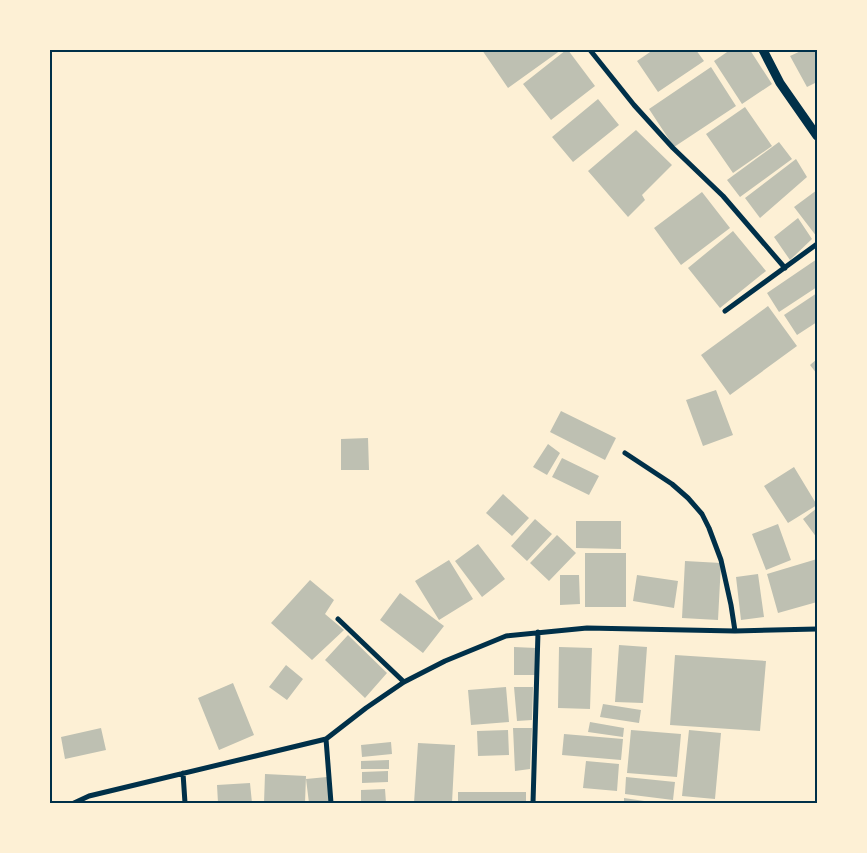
<svg xmlns="http://www.w3.org/2000/svg" width="867" height="853" font-family="Ubuntu,sans-serif">
<rect width="100%" height="100%" fill="#fdf0d5"/>
<path fill="#bec0b2" d="M 482,50 L 561,50 L 508,88 Z
M 566,50 L 568,50 L 595,86 L 551,120 L 523,84 Z
M 653,50 L 696,50 L 704,61 L 658,92 L 637,61 Z
M 730,50 L 750,50 L 772,84 L 742,104 L 714,61 Z
M 803,50 L 817,50 L 817,82 L 807,87 L 790,56 Z
M 711,67 L 736,106 L 674,147 L 649,109 Z
M 598,99 L 619,125 L 573,162 L 552,137 Z
M 745,107 L 772,146 L 733,173 L 706,134 Z
M 636,130 L 672,165 L 642,195 L 645,200 L 628,217 L 588,171 Z
M 779,142 L 792,159 L 740,197 L 727,180 Z
M 796,159 L 807,177 L 760,218 L 745,198 Z
M 817,190 L 817,237 L 794,207 Z
M 702,192 L 730,228 L 681,265 L 654,228 Z
M 798,218 L 812,239 L 790,260 L 774,237 Z
M 733,231 L 766,271 L 720,308 L 688,268 Z
M 817,259 L 817,287 L 779,312 L 767,293 Z
M 817,293 L 817,322 L 797,335 L 784,315 Z
M 768,306 L 797,346 L 730,395 L 701,355 Z
M 817,359 L 817,374 L 810,365 Z
M 716,390 L 733,435 L 703,446 L 686,400 Z
M 561,411 L 616,438 L 605,460 L 550,432 Z
M 368,438 L 369,470 L 341,470 L 341,439 Z
M 548,444 L 560,453 L 547,475 L 533,467 Z
M 562,458 L 599,476 L 589,495 L 552,477 Z
M 794,467 L 817,505 L 788,523 L 764,486 Z
M 503,494 L 529,518 L 512,536 L 486,513 Z
M 817,508 L 817,538 L 803,519 Z
M 535,519 L 552,534 L 527,561 L 511,546 Z
M 576,521 L 621,521 L 621,549 L 576,548 Z
M 778,524 L 791,560 L 766,570 L 752,534 Z
M 557,535 L 576,553 L 549,581 L 530,563 Z
M 478,544 L 505,579 L 482,597 L 455,561 Z
M 585,553 L 626,553 L 626,607 L 585,607 Z
M 817,559 L 817,602 L 778,613 L 767,574 Z
M 449,560 L 473,599 L 439,620 L 415,581 Z
M 685,561 L 721,563 L 718,620 L 682,618 Z
M 758,574 L 764,617 L 741,620 L 736,577 Z
M 560,575 L 579,575 L 580,604 L 560,605 Z
M 637,575 L 678,581 L 674,608 L 633,601 Z
M 310,580 L 334,600 L 325,614 L 344,630 L 312,660 L 271,623 Z
M 400,593 L 444,626 L 423,653 L 380,620 Z
M 348,635 L 387,673 L 365,698 L 325,660 Z
M 619,645 L 647,647 L 643,703 L 615,702 Z
M 514,647 L 536,648 L 535,675 L 514,675 Z
M 559,647 L 592,648 L 590,709 L 558,708 Z
M 675,655 L 766,661 L 760,731 L 670,725 Z
M 286,665 L 303,679 L 287,700 L 269,687 Z
M 233,683 L 254,735 L 219,750 L 198,698 Z
M 506,687 L 509,722 L 471,725 L 468,690 Z
M 514,687 L 533,687 L 532,720 L 517,721 Z
M 603,704 L 641,710 L 639,723 L 600,717 Z
M 590,722 L 624,728 L 623,737 L 588,732 Z
M 101,728 L 106,750 L 65,759 L 61,737 Z
M 513,728 L 532,728 L 530,769 L 515,771 Z
M 508,730 L 509,755 L 478,756 L 477,731 Z
M 631,730 L 681,734 L 677,777 L 627,773 Z
M 689,730 L 721,733 L 715,799 L 682,796 Z
M 564,734 L 623,739 L 621,760 L 562,755 Z
M 391,742 L 392,754 L 362,757 L 361,745 Z
M 418,743 L 455,745 L 452,803 L 414,803 Z
M 389,760 L 389,769 L 361,769 L 361,761 Z
M 586,761 L 619,764 L 617,791 L 583,788 Z
M 388,771 L 388,782 L 362,783 L 362,772 Z
M 265,774 L 306,776 L 305,803 L 264,803 Z
M 327,777 L 330,803 L 309,803 L 306,779 Z
M 626,777 L 675,782 L 673,800 L 625,794 Z
M 250,783 L 252,803 L 218,803 L 217,785 Z
M 385,789 L 386,803 L 361,803 L 361,790 Z
M 458,792 L 526,792 L 526,803 L 458,803 Z
M 624,798 L 651,802 L 651,803 L 624,803 Z"/>
<g fill="none" stroke-linecap="round" stroke-linejoin="round">
<path stroke="#003049" stroke-width="5" d="M 590,50 L 634,105 L 673,148 L 723,196 L 785,268
M 725,311 L 817,244
M 625,453 L 672,484 L 688,498 L 702,514 L 709,528 L 721,560 L 731,605 L 735,631
M 338,619 L 404,682
M 326,739 L 331,803
M 183,773 L 185,803
M 74,803 L 89,796 L 326,739 L 366,708 L 404,682 L 445,661 L 506,636 L 587,628 L 735,631 L 817,629
M 533,803 L 538,632"/>
<path stroke="#003049" stroke-width="9" d="M 763,50 L 780,83 L 817,136"/>
</g>
<rect width="867" height="853" fill="none" stroke="#fdf0d5" stroke-width="102"/>
<rect x="51" y="51" width="765" height="751" fill="none" stroke="#003049" stroke-width="2"/>
</svg>
